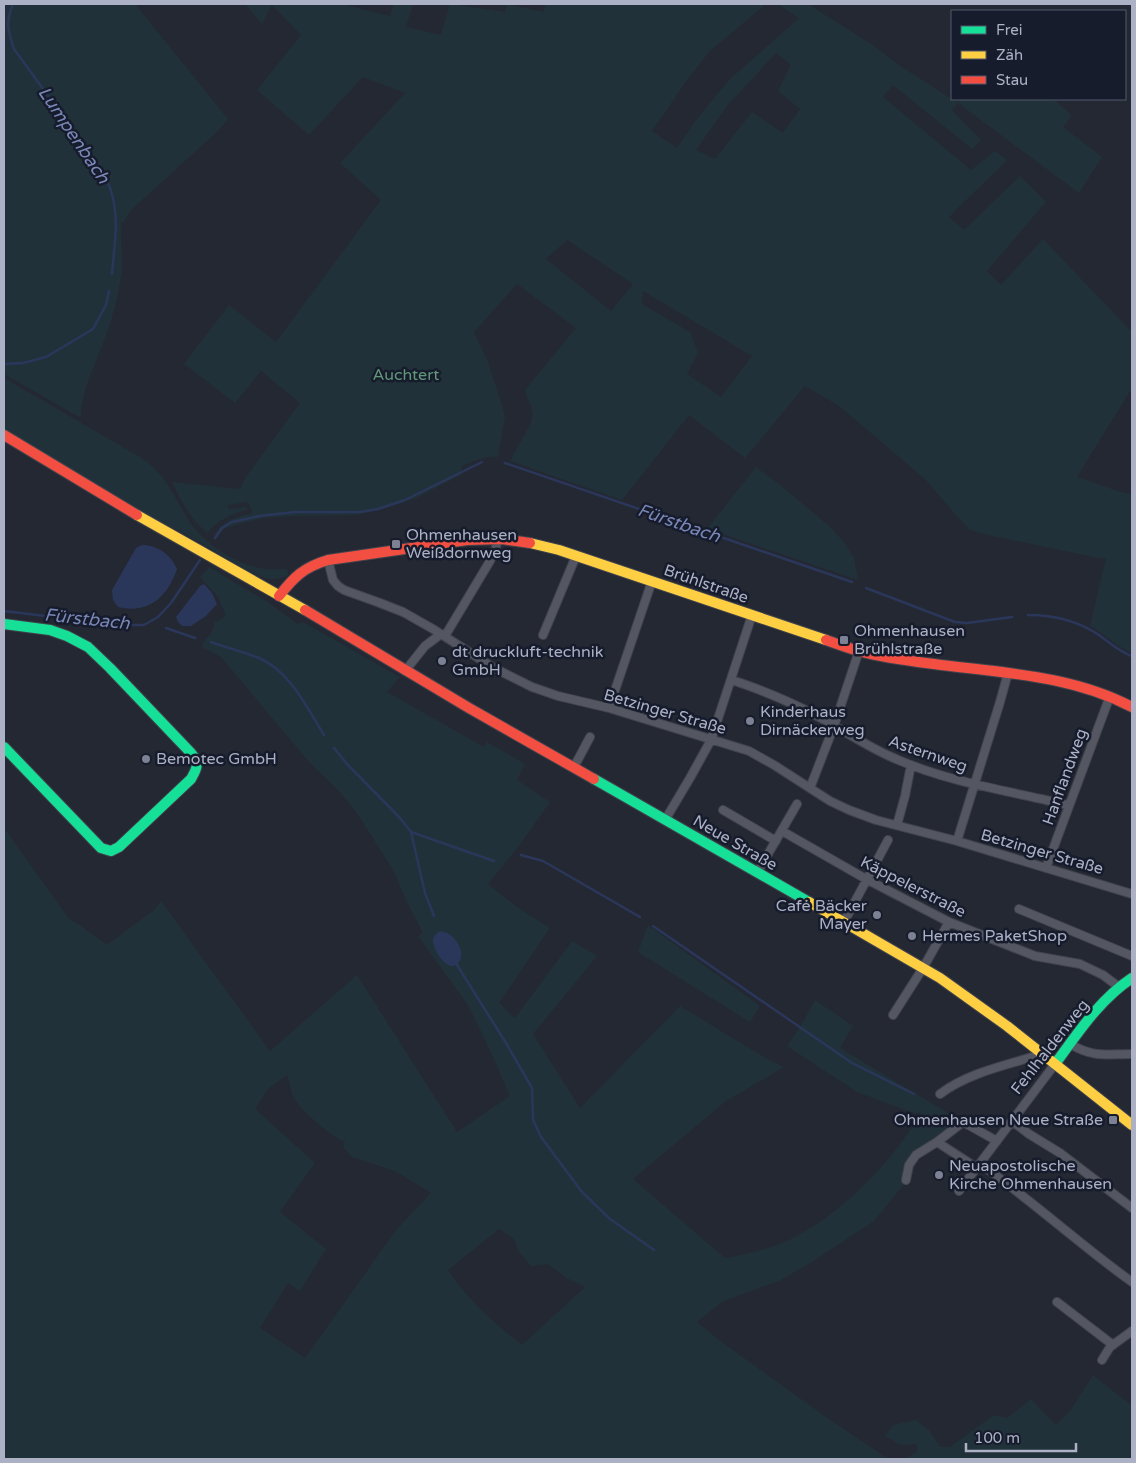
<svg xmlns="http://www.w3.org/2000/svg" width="1136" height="1463" font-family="'Varela Round',sans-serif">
<rect width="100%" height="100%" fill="#242833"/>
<path fill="#213139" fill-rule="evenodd" d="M 4,4 L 135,4 L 228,119 L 218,131 L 130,211 L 124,222 L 121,222 C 120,237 123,252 122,268 C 120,284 117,301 112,317 C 105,346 81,386 81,415 L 79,417 L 4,374 Z
M 245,4 L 342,4 L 390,16 L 394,4 L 413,4 L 406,27 L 441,35 L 450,4 L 505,12 L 507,4 L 543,12 L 546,4 L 766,4 L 710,51 L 687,80 L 652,131 L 677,148 L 696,120 L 729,80 L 799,18 L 778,4 L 808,4 L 871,44 L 902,67 L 958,103 L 960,99 L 1053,99 L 1072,115 L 1063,127 L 1102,157 L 1079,193 L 958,103 L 952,110 L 981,140 L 972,149 L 893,85 L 883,97 L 971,170 L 995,151 L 1007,160 L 949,217 L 964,230 L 1020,176 L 1046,202 L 987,271 L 1001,285 L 1043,239 L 1132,332 L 1132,388 L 1077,477 L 1124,493 L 1132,494 L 1132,653 C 1117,647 1105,634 1090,626 L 1106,558 L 1099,558 L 993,536 L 970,530 L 955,514 L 925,479 L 839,406 L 805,386 L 745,458 L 689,415 L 622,500 L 510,461 L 531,423 L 533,413 L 525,390 L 576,328 L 517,284 L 474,332 L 488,362 L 502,405 L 505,417 L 498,457 C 485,456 473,461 461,467 L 463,474 L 414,499 L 386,508 L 357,515 L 294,516 L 263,518 L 235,525 L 224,529 L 213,540 C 218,521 237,517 253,513 L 248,502 L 228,505 L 229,509 L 247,507 L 247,510 C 231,514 218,520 207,533 C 191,519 180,500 172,482 L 240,489 L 246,477 L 300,403 L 261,371 L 235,403 L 184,364 L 229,305 L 276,342 L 381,200 L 340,163 L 405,93 L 363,77 L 309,135 L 257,90 L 301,35 L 272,5 L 262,24 ZM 776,53 L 791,65 L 778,91 L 800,109 L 783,133 L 752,112 L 715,159 L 696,150 L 727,106 ZM 567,240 L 633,284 L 611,311 L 546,259 ZM 643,291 L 752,356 L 721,397 L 687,374 L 698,353 L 690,332 L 642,304 Z
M 4,378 L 140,457 C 167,475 173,495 189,521 C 204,543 233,562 259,568 C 267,570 277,569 286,569 L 288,571 L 288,575 C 282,578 277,580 270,579 C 257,577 246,569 235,563 C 210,549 186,533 160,522 L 4,429 Z
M 756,467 L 779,484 L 828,525 L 844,542 L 854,558 L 858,580 L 707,529 Z
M 209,567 L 268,602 L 297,624 L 303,622 L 400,677 L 387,692 L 484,747 L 487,742 L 525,764 L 517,780 L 550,802 L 521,843 L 488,884 L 517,907 L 550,928 L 499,1003 L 515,1018 L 572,941 L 597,956 L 533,1034 L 580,1108 L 680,1006 L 769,1060 L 784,1067 L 726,1101 L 633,1179 L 725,1258 C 748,1254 770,1249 791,1239 C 840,1216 895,1159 921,1112 L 915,1113 L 908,1111 L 857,1092 L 787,1046 L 802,1024 L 815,1000 L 853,1026 L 840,1048 L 963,1122 L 916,1155 L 905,1183 L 874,1221 L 812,1262 L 779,1281 L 723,1301 L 697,1322 L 723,1343 L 829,1419 L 888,1459 L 4,1459 L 4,828 L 69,919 L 81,926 L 107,945 L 154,910 L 161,901 L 270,1051 L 357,975 L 457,1132 L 510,1096 L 489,1048 L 468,1005 L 418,936 L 423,933 L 407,902 L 393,870 L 357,813 L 339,791 L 309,762 L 221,657 L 202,647 C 204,637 215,634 214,623 L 226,616 L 218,597 L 200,577 ZM 287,1075 C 290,1082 290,1091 294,1098 C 300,1110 332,1137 345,1142 L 343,1147 L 352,1157 L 395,1171 L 431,1193 L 396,1230 L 305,1358 L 260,1328 L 288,1283 L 300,1291 L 326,1249 L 280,1212 L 315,1163 L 255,1109 L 268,1089 ZM 499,1229 L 513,1238 L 519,1252 L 531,1266 L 548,1264 L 567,1278 L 585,1287 L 522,1345 C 493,1322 469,1301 448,1270 Z
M 648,925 L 760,1006 L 750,1022 L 638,952 Z
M 1093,1375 L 1132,1406 L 1132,1459 L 904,1459 L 917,1452 L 917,1444 L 901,1445 L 885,1436 L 893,1425 L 916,1420 L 929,1430 L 940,1447 L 950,1447 L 994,1415 L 1007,1418 L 1031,1399 L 1056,1425 L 1070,1411 Z"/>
<path fill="#2b375a" d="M 142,545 C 158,545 171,555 177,569 C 167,598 148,614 118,607 L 113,600 L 112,590 L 136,548 Z
M 204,584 L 212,593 L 217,604 L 206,616 L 191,626 L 182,626 L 178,622 L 176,617 L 200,586 Z
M 440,931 C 442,932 445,932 447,933 C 456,937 466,953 459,962 C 449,976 432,949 433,940 C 433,936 437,933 440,931 Z"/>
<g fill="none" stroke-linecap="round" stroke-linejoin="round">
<path stroke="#2b375a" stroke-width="2.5" d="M 13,4 C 5,22 8,31 14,49 L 102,170 C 105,177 109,184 111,191 C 120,219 114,247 112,274
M 4,364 L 23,363 L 46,357 L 93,329 L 106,305 L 109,291
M 505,463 L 852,582
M 215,538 L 222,528 L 232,522 L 259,516 L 295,512 L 360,512 L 378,509 L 405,500 L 482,462
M 866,588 L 955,622 L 967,623 L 1012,617
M 4,611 L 121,625 L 144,625 L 158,617 L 171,603 L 200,560
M 1028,615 C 1053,615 1078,621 1099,635 C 1110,643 1119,652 1132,656
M 166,628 L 195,638
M 211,642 C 227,648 244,652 259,658 C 290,671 307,708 324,735
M 334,748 L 347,764 L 400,818 L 411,832 L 425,893 L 434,916
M 411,832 L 494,861
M 521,855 L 543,861 L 640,917
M 653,926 L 852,1063 L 914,1094
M 457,965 L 506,1043 L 532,1088 L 533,1120 L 541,1137 L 582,1192 L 610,1219 L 654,1250"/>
<g stroke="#40434c" stroke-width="10">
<path id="street" d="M 328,560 L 333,580 L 338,586 L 344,590 L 380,603 L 403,612 L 433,629 L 494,668 L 532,687 L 558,696 L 609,708 L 749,751 L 774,765 L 830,801 L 849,810 L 876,820 L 957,841 L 1132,894
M 543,635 L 576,556
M 445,636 L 490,561 L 496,547 L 498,539
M 405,671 L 425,646 L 441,634
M 732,680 C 762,690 791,702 819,717 C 845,731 869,748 896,759 C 951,783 1010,791 1068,805
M 609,708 L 652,581
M 574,767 L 590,737
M 810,788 L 834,726 L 859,651
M 723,810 L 776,841
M 665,820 L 690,778 L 711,740 L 752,615
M 897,825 L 905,796 L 911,765
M 782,831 L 866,879 L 949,922 L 1035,956 L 1080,964 L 1103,975 L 1119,987
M 957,841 L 1000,702 L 1008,673
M 1046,868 L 1110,696
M 757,873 L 797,804
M 1019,909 L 1132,956
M 844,922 L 888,840
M 893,1015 L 923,968 L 949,922
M 1070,1044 C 1094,1058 1106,1054 1132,1054
M 940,1094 C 969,1072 1008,1065 1042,1054
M 1012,1121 L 1029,1134 L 1060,1153 L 1132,1208
M 937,1142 L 977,1168
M 980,1164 C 1033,1201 1080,1245 1132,1282
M 906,1180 L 909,1165 L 916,1155 L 937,1142 L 963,1122 L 997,1141
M 959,1191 L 1055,1064
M 1057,1302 L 1113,1345
M 1102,1360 L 1110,1347 L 1132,1331"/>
</g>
<g stroke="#40434c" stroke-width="12">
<path id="fast" d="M 4,624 L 50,630 L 67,636 L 88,647 L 110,668 L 191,753 C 200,764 197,768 191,779 L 119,847 L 111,851 L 101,848 L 4,747
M 594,779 L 809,902
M 1055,1064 C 1078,1033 1099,1000 1132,978"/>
</g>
<g stroke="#40434c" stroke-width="12">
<path id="slow" d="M 137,515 L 305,610
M 530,543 L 559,550 L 826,640
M 809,902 L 940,978 L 1007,1026 L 1132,1125"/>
</g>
<g stroke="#40434c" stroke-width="12">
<path id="jam" d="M 4,435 L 137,515
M 279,596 C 294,577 304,567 328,560 L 467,540 L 502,539 L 530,543
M 305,610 L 469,708 L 594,779
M 826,640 C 837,644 848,648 859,651 C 883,658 909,661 934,664 C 1002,673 1071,675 1132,707"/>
</g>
<use href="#street" stroke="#545662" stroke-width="8"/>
<use href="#fast" stroke="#16e098" stroke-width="10"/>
<use href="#slow" stroke="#ffcf43" stroke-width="10"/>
<use href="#jam" stroke="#f24e42" stroke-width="10"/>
</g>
<g fill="#7c8193" stroke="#171c2d" stroke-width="2">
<rect x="391" y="539" width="10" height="10" rx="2.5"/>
<rect x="839" y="635" width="10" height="10" rx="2.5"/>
<circle cx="442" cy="661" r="5"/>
<circle cx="750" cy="721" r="5"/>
<circle cx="146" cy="759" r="5"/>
<circle cx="877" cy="915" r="5"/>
<circle cx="912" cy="936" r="5"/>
<rect x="1108" y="1115" width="10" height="10" rx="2.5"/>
<circle cx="939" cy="1175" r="5"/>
</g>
<g text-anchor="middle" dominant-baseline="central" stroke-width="5" stroke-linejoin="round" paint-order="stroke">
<g font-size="16" fill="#619878" stroke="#171c2d">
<text x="406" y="375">Auchtert</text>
</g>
<g font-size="16" fill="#acb1c6" stroke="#171c2d" text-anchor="start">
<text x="406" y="535">Ohmenhausen<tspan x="406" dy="18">Weißdornweg</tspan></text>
<text x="854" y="631">Ohmenhausen<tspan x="854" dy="18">Brühlstraße</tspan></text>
<text x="452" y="652">dt druckluft-technik<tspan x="452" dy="18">GmbH</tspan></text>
<text x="760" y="712">Kinderhaus<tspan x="760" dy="18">Dirnäckerweg</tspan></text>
<text x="156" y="759">Bemotec GmbH</text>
<text x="867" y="906" text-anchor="end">Café Bäcker<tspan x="867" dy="18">Mayer</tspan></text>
<text x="922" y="936">Hermes PaketShop</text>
<text x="1103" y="1120" text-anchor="end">Ohmenhausen Neue Straße</text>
<text x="949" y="1166">Neuapostolische<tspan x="949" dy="18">Kirche Ohmenhausen</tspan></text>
</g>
<g font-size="16" fill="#acb1c6" stroke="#171c2d">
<text transform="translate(706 584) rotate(19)">Brühlstraße</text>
<text transform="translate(665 712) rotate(16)">Betzinger Straße</text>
<text transform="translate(928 754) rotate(19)">Asternweg</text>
<text transform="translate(1065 777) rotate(-70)">Hanflandweg</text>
<text transform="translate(735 843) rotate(30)">Neue Straße</text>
<text transform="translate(1042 852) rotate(16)">Betzinger Straße</text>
<text transform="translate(913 887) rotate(27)">Käppelerstraße</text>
<text transform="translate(1050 1047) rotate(-52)">Fehlhaldenweg</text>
</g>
<g font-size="18" font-style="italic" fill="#7987b6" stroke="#171c2d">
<text transform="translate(74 135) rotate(56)">Lumpenbach</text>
<text transform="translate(679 523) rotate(19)">Fürstbach</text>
<text transform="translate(87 619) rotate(6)">Fürstbach</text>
</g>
</g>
<rect width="1136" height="1463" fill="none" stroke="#acb1c6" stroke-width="10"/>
<rect x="951" y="10" width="175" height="90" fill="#171c2d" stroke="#53586a"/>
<rect x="961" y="26" width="25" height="8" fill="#16e098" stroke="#53586a"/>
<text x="996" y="35" font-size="15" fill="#acb1c6">Frei</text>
<rect x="961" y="51" width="25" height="8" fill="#ffcf43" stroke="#53586a"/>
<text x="996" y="60" font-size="15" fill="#acb1c6">Zäh</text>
<rect x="961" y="76" width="25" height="8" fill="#f24e42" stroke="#53586a"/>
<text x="996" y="85" font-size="15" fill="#acb1c6">Stau</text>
<path d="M966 1443v8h110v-8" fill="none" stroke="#acb1c6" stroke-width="2.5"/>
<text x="974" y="1443" font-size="15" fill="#acb1c6" stroke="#171c2d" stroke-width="4" paint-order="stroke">100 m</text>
</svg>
